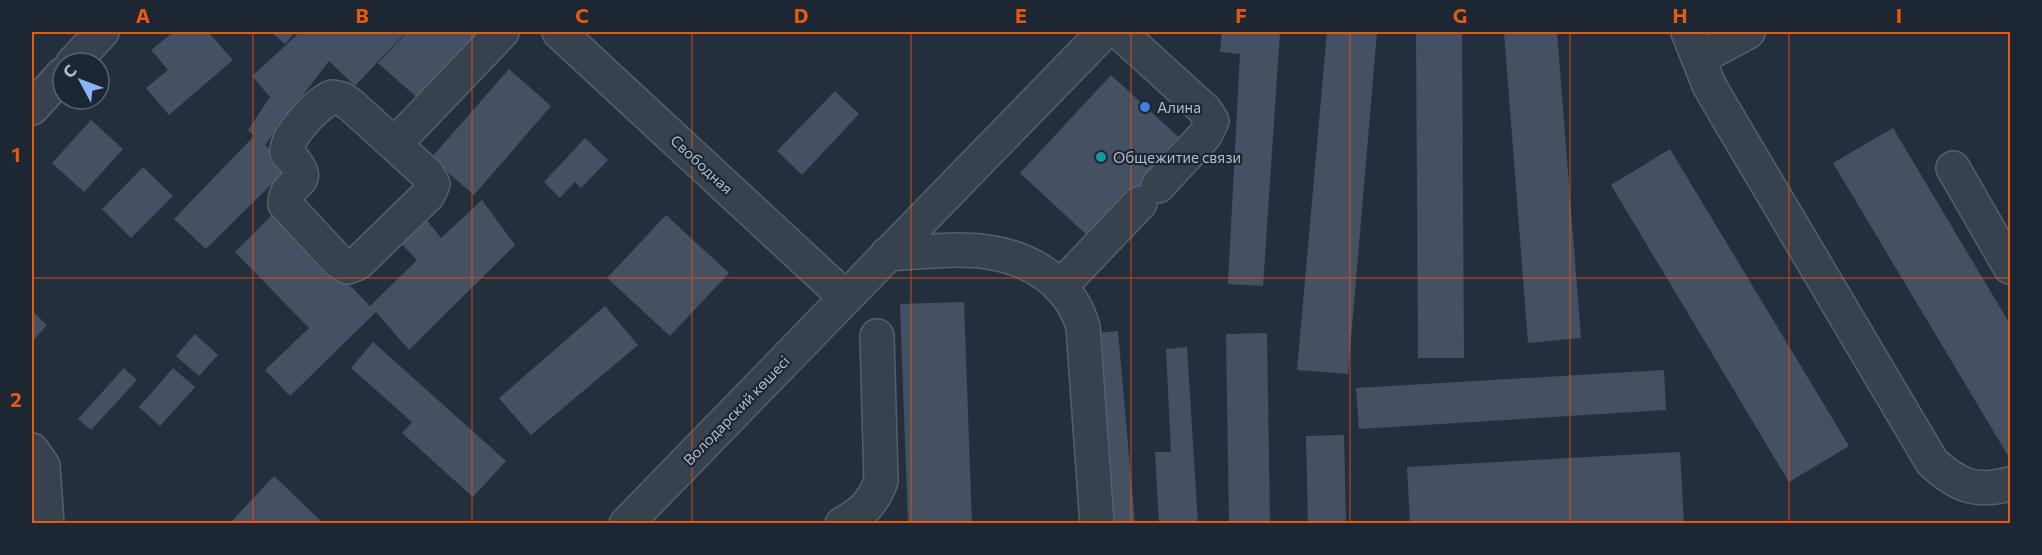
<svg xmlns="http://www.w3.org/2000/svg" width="2042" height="555" font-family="Commissioner,sans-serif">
<rect width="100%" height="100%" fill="#242f3e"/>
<path fill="#455162" d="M 173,32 L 208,32 L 233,60 L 169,115 L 146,88 L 168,70 L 151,50 Z
M 271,32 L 295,32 L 285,44 Z
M 300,32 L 406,32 L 355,86 L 329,61 L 265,145 L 288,168 L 206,249 L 174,219 L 254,136 L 248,130 L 270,97 L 252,76 Z
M 407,32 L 474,32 L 479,37 L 421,101 L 378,63 Z
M 1222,32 L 1280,32 L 1263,286 L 1228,284 L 1240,54 L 1220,52 Z
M 1327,32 L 1377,32 L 1348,374 L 1297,370 Z
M 1416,32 L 1462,32 L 1464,358 L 1418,358 Z
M 1504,32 L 1557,32 L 1581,338 L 1528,343 Z
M 509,69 L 551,106 L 474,195 L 431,158 Z
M 1111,75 L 1183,141 L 1092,240 L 1020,173 Z
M 835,91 L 859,114 L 802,175 L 777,151 Z
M 91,120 L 123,149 L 84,192 L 52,163 Z
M 1893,128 L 2010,324 L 2010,459 L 1833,163 Z
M 585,138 L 608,160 L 581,188 L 575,182 L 560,198 L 544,182 Z
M 1670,149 L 1849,446 L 1789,482 L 1611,185 Z
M 143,167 L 173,196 L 131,238 L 102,209 Z
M 482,200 L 515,245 L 409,350 L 376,312 L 290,396 L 265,370 L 309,328 L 235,252 L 277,210 L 370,306 L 417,260 L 400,242 L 425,218 L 441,238 Z
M 666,215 L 729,273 L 670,336 L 607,278 Z
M 964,302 L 972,524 L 908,524 L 900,304 Z
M 605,306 L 638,345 L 531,435 L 499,398 Z
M 32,311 L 47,325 L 32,342 Z
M 1118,331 L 1135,524 L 1107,524 L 1090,334 Z
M 1267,333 L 1270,524 L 1229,524 L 1226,334 Z
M 195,334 L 218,355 L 199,376 L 176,356 Z
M 373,342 L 506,461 L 473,497 L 402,433 L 412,422 L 351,368 Z
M 1187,347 L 1198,524 L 1159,524 L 1155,452 L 1171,452 L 1166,349 Z
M 124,368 L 137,380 L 91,430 L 78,419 Z
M 173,368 L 195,387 L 160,426 L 139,407 Z
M 1664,370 L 1666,410 L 1359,429 L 1356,388 Z
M 1344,435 L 1346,524 L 1308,524 L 1306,436 Z
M 1680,452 L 1684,524 L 1410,524 L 1407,467 Z
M 274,476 L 324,524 L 229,524 Z"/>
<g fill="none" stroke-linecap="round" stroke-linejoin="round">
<g stroke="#565f6c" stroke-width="36">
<path id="minor" d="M 559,32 L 845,297
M 1119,32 L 1205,110 L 1212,121 L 1205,135 L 1158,186
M 1688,32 L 1709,85 L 1724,111 L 1932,462 C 1958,486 1976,493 2010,484
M 1700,58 L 1748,32
M 73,63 L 102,32
M 332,97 L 342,99 L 351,105 L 427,174 L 433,184 L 428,195 L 358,263 L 348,267 L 338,261 L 285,204 C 284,177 321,188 287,153 C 284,138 319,102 332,97 Z
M 32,108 L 63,74
M 395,144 L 502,32
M 1953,168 L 2010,267
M 887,254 C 945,251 1006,239 1054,281 C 1069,295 1077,307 1083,327 L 1097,524
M 1060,287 L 1140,203
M 32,450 L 43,466 L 47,524
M 626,524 L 1104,32
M 842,524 C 862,513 873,503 881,481 L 877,336"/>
</g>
<use href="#minor" stroke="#38414e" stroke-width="33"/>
</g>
<path fill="none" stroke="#e8590c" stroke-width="1.5" stroke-opacity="0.55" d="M 253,32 L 253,524M 472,32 L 472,524M 692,32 L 692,524M 911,32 L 911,524M 1131,32 L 1131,524M 1350,32 L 1350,524M 1570,32 L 1570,524M 1789,32 L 1789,524M 32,278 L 2010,278"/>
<circle fill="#3f7fe0" stroke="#1d2633" stroke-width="2" cx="1145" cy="107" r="6"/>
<circle fill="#0f9aa8" stroke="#1d2633" stroke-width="2" cx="1101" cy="157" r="6"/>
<g text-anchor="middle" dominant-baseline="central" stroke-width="4.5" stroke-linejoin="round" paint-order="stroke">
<g font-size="15" fill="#b4bcc9" stroke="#1d2633" text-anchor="start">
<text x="1157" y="107">Алина</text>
<text x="1113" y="157">Общежитие связи</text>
</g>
<g font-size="15" fill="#b4bcc9" stroke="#1d2633">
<text transform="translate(702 164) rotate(43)">Свободная</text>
<text transform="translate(736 410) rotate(-46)">Володарский көшесі</text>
</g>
</g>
<rect width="2042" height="555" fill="none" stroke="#1d2633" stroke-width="66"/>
<g transform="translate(81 81) rotate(311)"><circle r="28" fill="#1d2633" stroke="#59626f" stroke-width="1.5"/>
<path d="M0-4.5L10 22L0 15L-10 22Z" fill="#8ab4f8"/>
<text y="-9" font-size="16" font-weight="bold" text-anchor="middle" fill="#b4bcc9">С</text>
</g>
<rect x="33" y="33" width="1976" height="489" fill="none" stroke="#e8590c" stroke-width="2"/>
<g font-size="20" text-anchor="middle" font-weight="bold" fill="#e8590c">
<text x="143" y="23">A</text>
<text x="362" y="23">B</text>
<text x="582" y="23">C</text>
<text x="801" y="23">D</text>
<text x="1021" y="23">E</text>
<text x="1241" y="23">F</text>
<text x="1460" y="23">G</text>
<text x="1680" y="23">H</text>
<text x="1899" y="23">I</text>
<text x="16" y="162">1</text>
<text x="16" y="407">2</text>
</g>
</svg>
